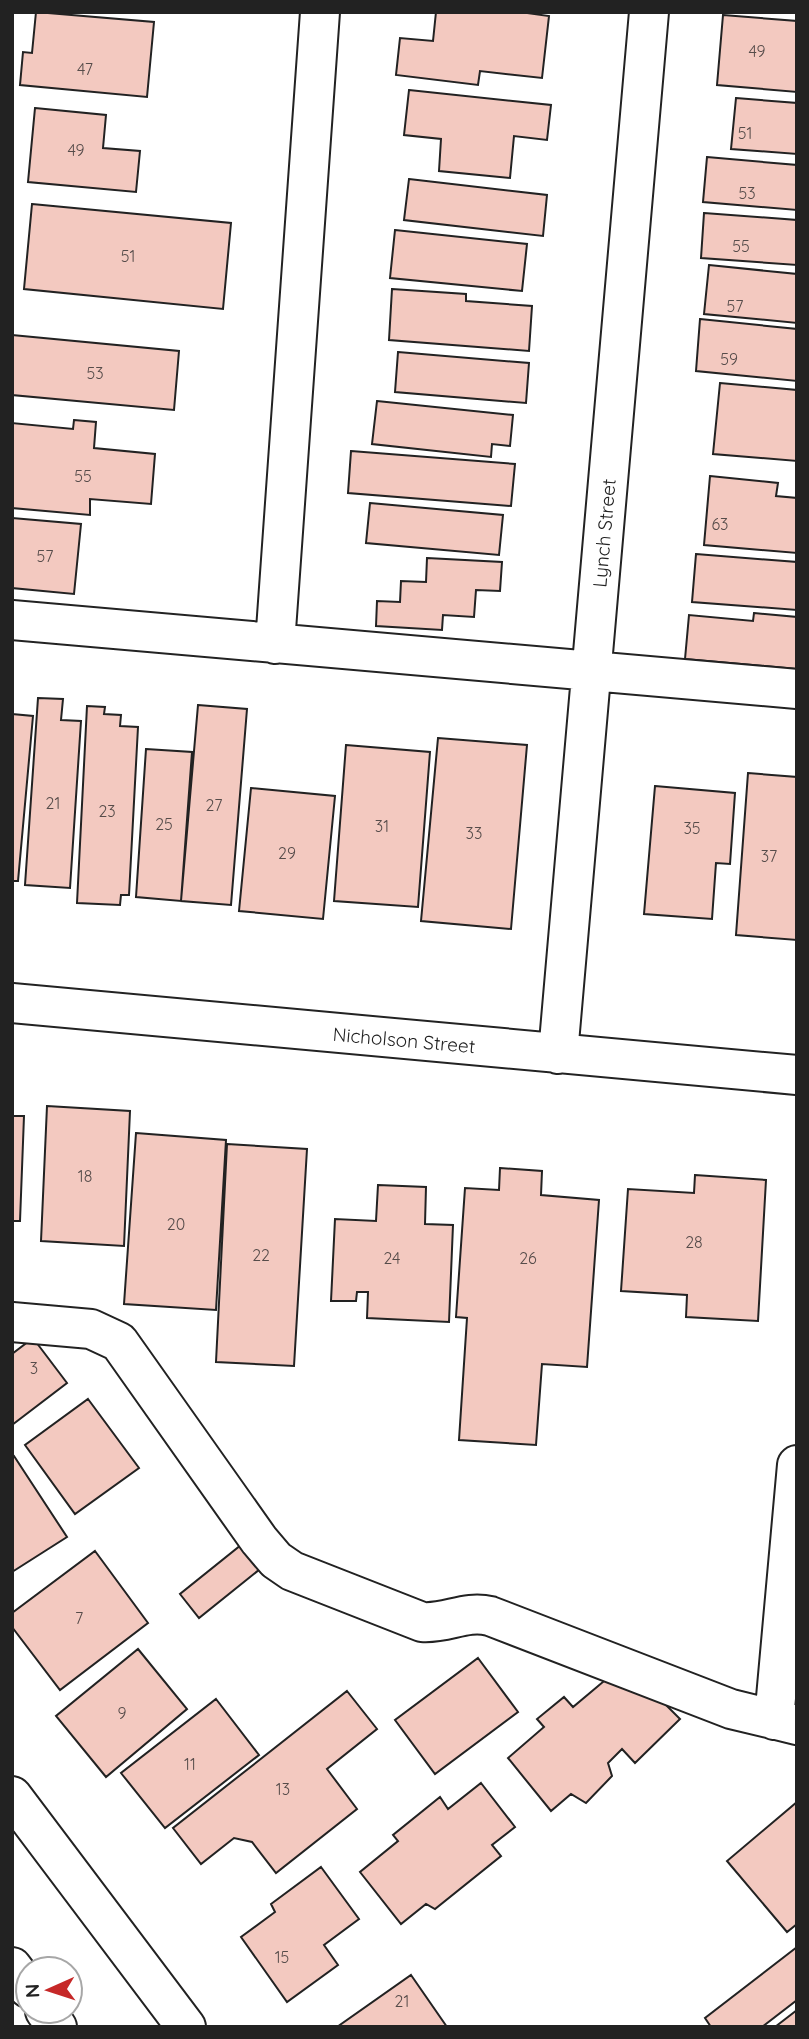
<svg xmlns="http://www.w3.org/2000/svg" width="809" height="2039" font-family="Quicksand,sans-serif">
<rect width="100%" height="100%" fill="#fff"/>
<path fill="#f3c9c0" stroke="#222" stroke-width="2" d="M 36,12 L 154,22 L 147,97 L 20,85 L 23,52 L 32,53 Z
M 436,12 L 520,12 L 549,16 L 542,78 L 480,71 L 478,85 L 396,75 L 400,38 L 433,41 Z
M 723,15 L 797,21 L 797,92 L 717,85 Z
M 409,90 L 551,105 L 547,140 L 514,136 L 510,178 L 439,171 L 441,139 L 404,135 Z
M 736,98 L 797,103 L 797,154 L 731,149 Z
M 35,108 L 106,115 L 103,148 L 140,151 L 136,192 L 28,182 Z
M 707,157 L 797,165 L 797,210 L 703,202 Z
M 409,179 L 547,195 L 543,236 L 404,220 Z
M 32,204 L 231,223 L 223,309 L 24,289 Z
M 704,213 L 797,220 L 797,265 L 701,258 Z
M 395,230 L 527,244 L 522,291 L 390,278 Z
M 709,265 L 797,274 L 797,323 L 704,314 Z
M 392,289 L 466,294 L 466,301 L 532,306 L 529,351 L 389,340 Z
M 700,319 L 797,329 L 797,381 L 696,371 Z
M 12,335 L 179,351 L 174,410 L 12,395 Z
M 398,352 L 529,363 L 526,403 L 395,392 Z
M 720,383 L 797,390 L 797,461 L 713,454 Z
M 377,401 L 513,415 L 510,446 L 492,444 L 491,457 L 372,444 Z
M 74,420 L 96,422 L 94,448 L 155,454 L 151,504 L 90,499 L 90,515 L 12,508 L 12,423 L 73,429 Z
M 351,451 L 515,464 L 511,506 L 348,493 Z
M 710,476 L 778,483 L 776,496 L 797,498 L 797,553 L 704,545 Z
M 370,503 L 503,515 L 499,555 L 366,543 Z
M 12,518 L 81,524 L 74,594 L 12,588 Z
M 696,554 L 797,562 L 797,610 L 692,602 Z
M 427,558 L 502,562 L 500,591 L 476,590 L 474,617 L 443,615 L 442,630 L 376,626 L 377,601 L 400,602 L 401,581 L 426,582 Z
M 754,613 L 797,617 L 797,669 L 685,659 L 689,615 L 753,621 Z
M 38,698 L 63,699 L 61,720 L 81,721 L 70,888 L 25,885 Z
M 198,705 L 247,709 L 231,905 L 181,901 Z
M 87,706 L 105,707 L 104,714 L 121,715 L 120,726 L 138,727 L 129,895 L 121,895 L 120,905 L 77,903 Z
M 12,714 L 33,716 L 18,881 L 12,881 Z
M 438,738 L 527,745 L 511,929 L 421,921 Z
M 346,745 L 430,752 L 418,907 L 334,901 Z
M 146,749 L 192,752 L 181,901 L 136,897 Z
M 748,773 L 797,777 L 797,940 L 736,935 Z
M 655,786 L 735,793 L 730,864 L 716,863 L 712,919 L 644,914 Z
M 251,788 L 335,796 L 323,919 L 239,911 Z
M 47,1106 L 130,1111 L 124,1246 L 41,1241 Z
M 12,1116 L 24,1116 L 20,1221 L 12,1221 Z
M 136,1133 L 226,1140 L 216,1310 L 124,1304 Z
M 227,1144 L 307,1149 L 294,1366 L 216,1362 Z
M 500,1168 L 542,1171 L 541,1195 L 599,1200 L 587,1367 L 542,1364 L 536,1445 L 459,1440 L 467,1318 L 456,1317 L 465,1188 L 499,1190 Z
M 695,1175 L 766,1180 L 758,1321 L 686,1317 L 687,1295 L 621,1291 L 628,1189 L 694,1193 Z
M 378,1185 L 426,1187 L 425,1224 L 453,1225 L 449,1322 L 367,1318 L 368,1292 L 357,1292 L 356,1301 L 331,1301 L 335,1219 L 376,1221 Z
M 33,1338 L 67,1383 L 12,1425 L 12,1354 Z
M 88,1399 L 139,1468 L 75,1514 L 25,1445 Z
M 14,1456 L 67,1537 L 12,1572 L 12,1457 Z
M 251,1537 L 270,1561 L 199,1618 L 180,1594 Z
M 95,1551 L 148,1623 L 60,1690 L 12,1627 L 12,1613 Z
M 138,1649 L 187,1709 L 106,1777 L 56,1716 Z
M 478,1658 L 518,1712 L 435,1774 L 395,1720 Z
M 610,1676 L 644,1683 L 680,1719 L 635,1763 L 622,1749 L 608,1763 L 612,1776 L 586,1803 L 571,1794 L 551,1811 L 508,1758 L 544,1727 L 537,1719 L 564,1697 L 573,1707 Z
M 347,1691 L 377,1729 L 327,1769 L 357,1809 L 276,1873 L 252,1842 L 234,1838 L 201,1864 L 173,1828 Z
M 216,1699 L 259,1755 L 165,1828 L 121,1773 Z
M 481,1783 L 515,1827 L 492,1845 L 501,1856 L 435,1909 L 426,1904 L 401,1924 L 360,1872 L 398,1841 L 393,1835 L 440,1797 L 448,1809 Z
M 797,1802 L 797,1924 L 787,1932 L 727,1861 Z
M 321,1867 L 359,1919 L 324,1945 L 338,1965 L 287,2002 L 241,1937 L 275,1912 L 271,1904 Z
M 797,1947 L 797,2000 L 762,2027 L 711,2027 L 705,2018 Z
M 411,1975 L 447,2027 L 337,2027 Z
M 797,2010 L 797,2027 L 775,2027 Z"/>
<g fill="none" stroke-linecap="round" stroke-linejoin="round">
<g stroke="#222" stroke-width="42">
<path id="minor" d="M 12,620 L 797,689
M 275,644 L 320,12
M 12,1003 L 797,1075
M 558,1054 L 649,12
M 12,1322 L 91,1329 L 119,1342 L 259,1540 L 276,1560 L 292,1571 L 422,1622 C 447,1624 465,1610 490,1616 L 731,1709 L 797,1725
M 774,1720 L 797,1465
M 12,1796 L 186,2027"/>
</g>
<g stroke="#222" stroke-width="42">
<path id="highway" d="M 12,1967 L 28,1988
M 45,2011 L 57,2027"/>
</g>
<use href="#minor" stroke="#fff" stroke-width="38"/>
<use href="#highway" stroke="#fff" stroke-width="38"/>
</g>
<g text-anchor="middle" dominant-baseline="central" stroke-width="5" stroke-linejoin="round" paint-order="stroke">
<g font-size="16" fill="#564c4a">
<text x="757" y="51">49</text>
<text x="85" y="69">47</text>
<text x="745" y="133">51</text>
<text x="76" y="150">49</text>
<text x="747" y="193">53</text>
<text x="741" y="246">55</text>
<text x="128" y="256">51</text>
<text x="735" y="306">57</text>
<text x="729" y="359">59</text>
<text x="95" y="373">53</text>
<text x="83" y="476">55</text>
<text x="720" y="524">63</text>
<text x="45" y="556">57</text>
<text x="53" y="803">21</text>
<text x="214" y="805">27</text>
<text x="107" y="811">23</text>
<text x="164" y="824">25</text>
<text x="382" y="826">31</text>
<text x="692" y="828">35</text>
<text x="474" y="833">33</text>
<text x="287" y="853">29</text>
<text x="769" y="856">37</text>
<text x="85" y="1176">18</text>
<text x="176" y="1224">20</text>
<text x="694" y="1242">28</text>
<text x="261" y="1255">22</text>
<text x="392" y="1258">24</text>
<text x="528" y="1258">26</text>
<text x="34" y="1368">3</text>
<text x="79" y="1618">7</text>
<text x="122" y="1713">9</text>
<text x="190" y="1764">11</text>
<text x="283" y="1789">13</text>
<text x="282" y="1957">15</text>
<text x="402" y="2001">21</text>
</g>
<g font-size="19" fill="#222" stroke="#fff">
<text transform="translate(604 533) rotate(-85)">Lynch Street</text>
<text transform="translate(404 1040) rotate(5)">Nicholson Street</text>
</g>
</g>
<rect width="809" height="2039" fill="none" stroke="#222222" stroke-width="28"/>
<g transform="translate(49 1990) rotate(267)"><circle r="33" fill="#ffffff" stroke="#a7a7a7" stroke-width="2"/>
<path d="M0-5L12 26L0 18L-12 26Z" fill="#c62828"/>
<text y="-10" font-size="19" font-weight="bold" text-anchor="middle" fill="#222222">N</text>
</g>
</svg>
